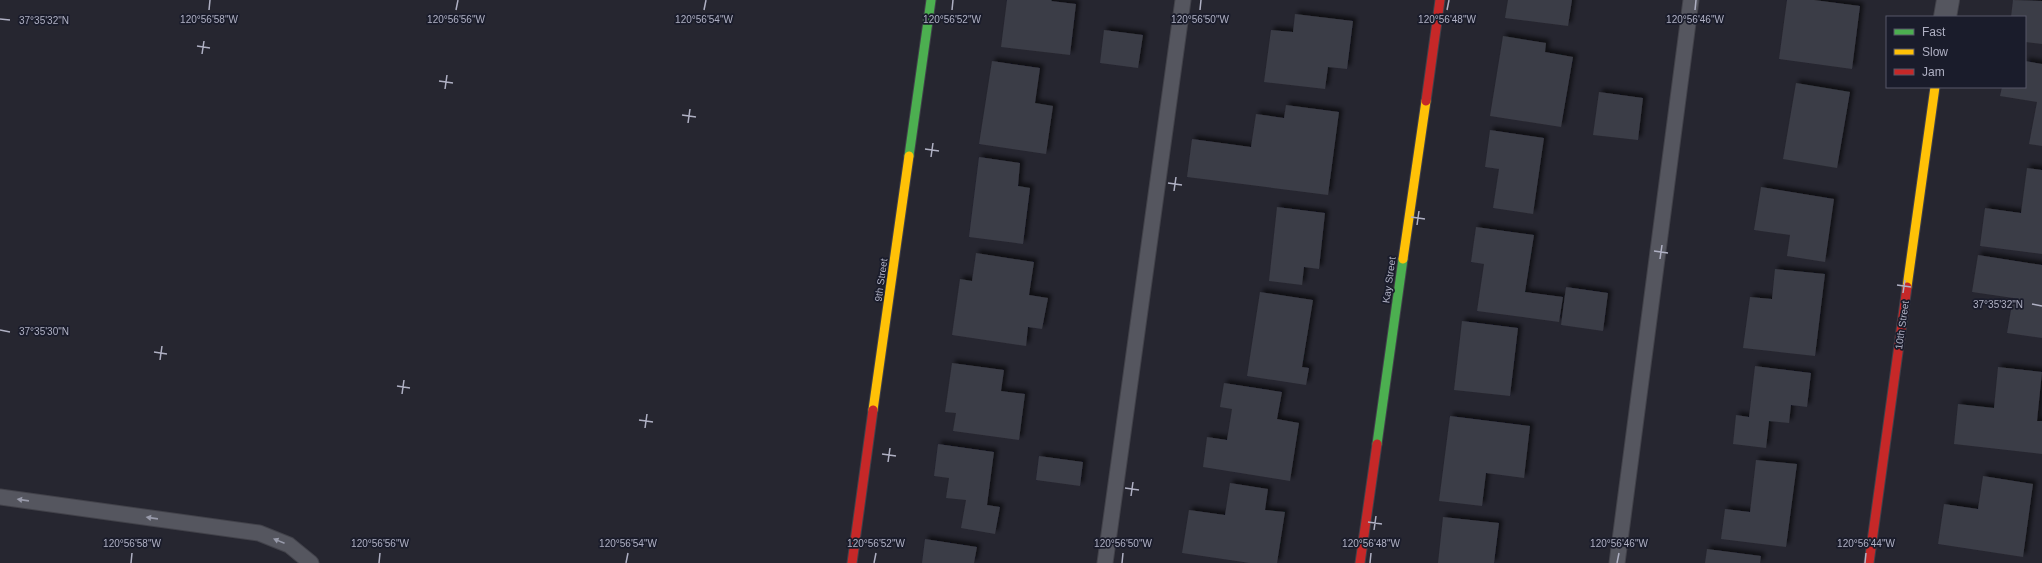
<svg xmlns="http://www.w3.org/2000/svg" width="2042" height="563" font-family="Helvetica,sans-serif">
<defs>
<filter id="shadow"><feDropShadow dx="3.5" dy="-3.5" stdDeviation="2" flood-color="#0009"/></filter>
</defs>
<rect width="100%" height="100%" fill="#262630"/>
<path fill="#3b3c46" filter="url(#shadow)" d="M 1007,0 L 1052,0 L 1051,1 L 1076,4 L 1070,55 L 1001,47 Z
M 1508,0 L 1572,0 L 1568,26 L 1505,18 Z
M 1787,0 L 1814,0 L 1860,6 L 1852,69 L 1779,59 Z
M 2013,0 L 2042,1 L 2042,44 L 2025,42 L 2025,17 L 2011,17 Z
M 1295,14 L 1353,21 L 1347,69 L 1328,67 L 1325,89 L 1264,82 L 1271,30 L 1293,32 Z
M 1104,30 L 1143,35 L 1138,68 L 1100,63 Z
M 1503,36 L 1546,43 L 1545,52 L 1573,57 L 1561,127 L 1490,116 Z
M 992,61 L 1040,68 L 1035,103 L 1053,106 L 1046,154 L 979,144 Z
M 2025,61 L 2042,64 L 2042,146 L 2029,144 L 2037,102 L 2000,96 L 2002,87 L 2025,87 Z
M 1796,83 L 1850,92 L 1837,168 L 1783,159 Z
M 1599,92 L 1643,98 L 1638,140 L 1593,135 Z
M 1286,105 L 1339,112 L 1328,195 L 1187,177 L 1192,139 L 1251,147 L 1256,114 L 1284,118 Z
M 1490,130 L 1544,138 L 1533,214 L 1493,208 L 1499,169 L 1485,167 Z
M 979,157 L 1020,163 L 1018,186 L 1030,188 L 1023,244 L 969,237 Z
M 2027,168 L 2042,170 L 2042,254 L 1980,246 L 1985,208 L 2021,213 Z
M 1761,187 L 1834,199 L 1825,262 L 1787,256 L 1790,235 L 1754,230 Z
M 1277,207 L 1325,213 L 1319,269 L 1304,267 L 1302,285 L 1269,281 Z
M 1476,227 L 1534,235 L 1525,292 L 1563,297 L 1559,322 L 1477,311 L 1484,264 L 1471,262 Z
M 976,253 L 1034,262 L 1029,295 L 1048,298 L 1042,329 L 1028,327 L 1026,346 L 952,335 L 960,279 L 972,281 Z
M 1978,255 L 2042,265 L 2042,338 L 2007,333 L 2013,298 L 1972,292 Z
M 1775,269 L 1825,274 L 1815,356 L 1743,348 L 1750,297 L 1772,299 Z
M 1566,287 L 1608,293 L 1603,331 L 1561,325 Z
M 1260,292 L 1313,300 L 1302,367 L 1309,368 L 1306,385 L 1247,376 Z
M 1462,321 L 1518,328 L 1510,396 L 1454,390 Z
M 952,363 L 1004,370 L 1001,391 L 1025,394 L 1019,440 L 953,431 L 956,413 L 945,412 Z
M 1755,366 L 1811,373 L 1807,407 L 1791,405 L 1789,423 L 1769,421 L 1766,448 L 1733,444 L 1736,415 L 1749,417 Z
M 1998,367 L 2042,372 L 2037,421 L 2042,421 L 2042,454 L 1954,444 L 1958,404 L 1994,408 Z
M 1224,383 L 1282,392 L 1277,419 L 1299,423 L 1290,481 L 1203,467 L 1207,437 L 1227,440 L 1232,409 L 1220,407 Z
M 1450,416 L 1530,426 L 1524,478 L 1486,473 L 1482,506 L 1439,501 Z
M 938,444 L 994,452 L 987,505 L 1000,507 L 995,534 L 961,528 L 966,500 L 946,498 L 949,478 L 934,476 Z
M 1039,456 L 1083,462 L 1080,486 L 1036,480 Z
M 1756,460 L 1797,464 L 1786,547 L 1721,539 L 1725,509 L 1750,512 Z
M 1983,476 L 2033,484 L 2023,557 L 1938,544 L 1944,504 L 1978,509 Z
M 1230,483 L 1268,489 L 1265,510 L 1285,512 L 1277,563 L 1250,563 L 1182,553 L 1189,510 L 1225,515 Z
M 1443,517 L 1499,523 L 1494,563 L 1438,563 Z
M 925,539 L 977,547 L 974,563 L 922,563 Z
M 1707,549 L 1761,556 L 1760,563 L 1705,563 Z"/>
<g fill="none" stroke-linecap="round" stroke-linejoin="round">
<g stroke="#42424a" stroke-width="17">
<path id="lane" d="M 0,497 L 259,533 L 289,545 L 311,563
M 1105,563 L 1183,0
M 1617,563 L 1691,0"/>
</g>
<g stroke="#42424a" stroke-width="24">
<path id="street" d="M 1945,17 L 1948,0"/>
</g>
<g stroke="#41414a" stroke-width="11">
<path id="fast" d="M 909,156 L 931,0
M 1377,444 L 1403,259"/>
</g>
<g stroke="#41414a" stroke-width="11">
<path id="slow" d="M 1403,259 L 1426,101
M 1907,287 L 1935,87
M 873,410 L 909,156"/>
</g>
<g stroke="#41414a" stroke-width="11">
<path id="jam" d="M 1426,101 L 1440,0
M 852,563 L 873,410
M 1360,563 L 1377,444
M 1869,563 L 1907,287"/>
</g>
<use href="#lane" stroke="#55565f" stroke-width="15"/>
<use href="#street" stroke="#55565f" stroke-width="22"/>
<use href="#fast" stroke="#4caf50" stroke-width="9"/>
<use href="#slow" stroke="#ffc107" stroke-width="9"/>
<use href="#jam" stroke="#c62828" stroke-width="9"/>
</g>
<defs><path id="oneway-solid" d="M-6-.8H1V-3.2L6.5 0L1 3.2V.8H-6Z"/></defs>
<g fill="#989aaa">
<use href="#oneway-solid" transform="translate(23 500) rotate(-172)"/>
<use href="#oneway-solid" transform="translate(152 518) rotate(-172)"/>
<use href="#oneway-solid" transform="translate(279 541) rotate(-158)"/>
</g>
<path fill="none" stroke="#afb0c3" stroke-width="1.5" d="M 209,10 L 210,0M 456,10 L 458,0M 704,10 L 706,0M 952,10 L 953,0M 1200,10 L 1201,0M 1447,10 L 1449,0M 1695,10 L 1696,0M 0,19 L 10,20M 197,46 L 210,48M 202,54 L 204,41M 439,81 L 453,83M 445,89 L 447,75M 682,115 L 696,117M 688,123 L 690,109M 925,149 L 939,151M 931,157 L 933,143M 1168,183 L 1182,185M 1174,191 L 1176,177M 1411,217 L 1425,219M 1417,225 L 1419,211M 1654,251 L 1668,253M 1660,259 L 1662,245M 1897,285 L 1911,287M 1903,293 L 1905,280M 2032,304 L 2042,306M 0,330 L 10,332M 154,352 L 167,354M 160,360 L 162,346M 397,386 L 410,388M 402,394 L 404,380M 639,420 L 653,422M 645,428 L 647,414M 882,454 L 896,456M 888,462 L 890,448M 1125,488 L 1139,490M 1131,496 L 1133,482M 1368,522 L 1382,524M 1374,530 L 1376,516M 131,563 L 132,553M 379,563 L 380,553M 626,563 L 628,553M 874,563 L 876,553M 1122,563 L 1123,553M 1370,563 L 1371,553M 1617,563 L 1619,553M 1865,563 L 1866,553"/>
<g text-anchor="middle" dominant-baseline="central" stroke-width="3.5" stroke-linejoin="round" paint-order="stroke">
<g font-size="10" fill="#afb0c3" stroke="#1a1c2b">
<text transform="translate(881 280) rotate(-82)">9th Street</text>
<text transform="translate(1389 280) rotate(-82)">Kay Street</text>
<text transform="translate(1902 325) rotate(-82)">10th Street</text>
</g>
</g>
<g font-size="10" text-anchor="middle" fill="#afb0c3" stroke="#1a1c2b" stroke-width="3.5" stroke-linejoin="round" paint-order="stroke">
<text x="209" y="23">120°56'58"W</text>
<text x="456" y="23">120°56'56"W</text>
<text x="704" y="23">120°56'54"W</text>
<text x="952" y="23">120°56'52"W</text>
<text x="1200" y="23">120°56'50"W</text>
<text x="1447" y="23">120°56'48"W</text>
<text x="1695" y="23">120°56'46"W</text>
<text x="44" y="24">37°35'32"N</text>
<text x="1998" y="308">37°35'32"N</text>
<text x="44" y="335">37°35'30"N</text>
<text x="132" y="547">120°56'58"W</text>
<text x="380" y="547">120°56'56"W</text>
<text x="628" y="547">120°56'54"W</text>
<text x="876" y="547">120°56'52"W</text>
<text x="1123" y="547">120°56'50"W</text>
<text x="1371" y="547">120°56'48"W</text>
<text x="1619" y="547">120°56'46"W</text>
<text x="1866" y="547">120°56'44"W</text>
</g>
<rect x="1886" y="16" width="140" height="72" fill="#1a1c2b" stroke="#565768"/>
<rect x="1894" y="29" width="20" height="6" fill="#4caf50" stroke="#565768"/>
<text x="1922" y="36" font-size="12" fill="#afb0c3">Fast</text>
<rect x="1894" y="49" width="20" height="6" fill="#ffc107" stroke="#565768"/>
<text x="1922" y="56" font-size="12" fill="#afb0c3">Slow</text>
<rect x="1894" y="69" width="20" height="6" fill="#c62828" stroke="#565768"/>
<text x="1922" y="76" font-size="12" fill="#afb0c3">Jam</text>
</svg>
